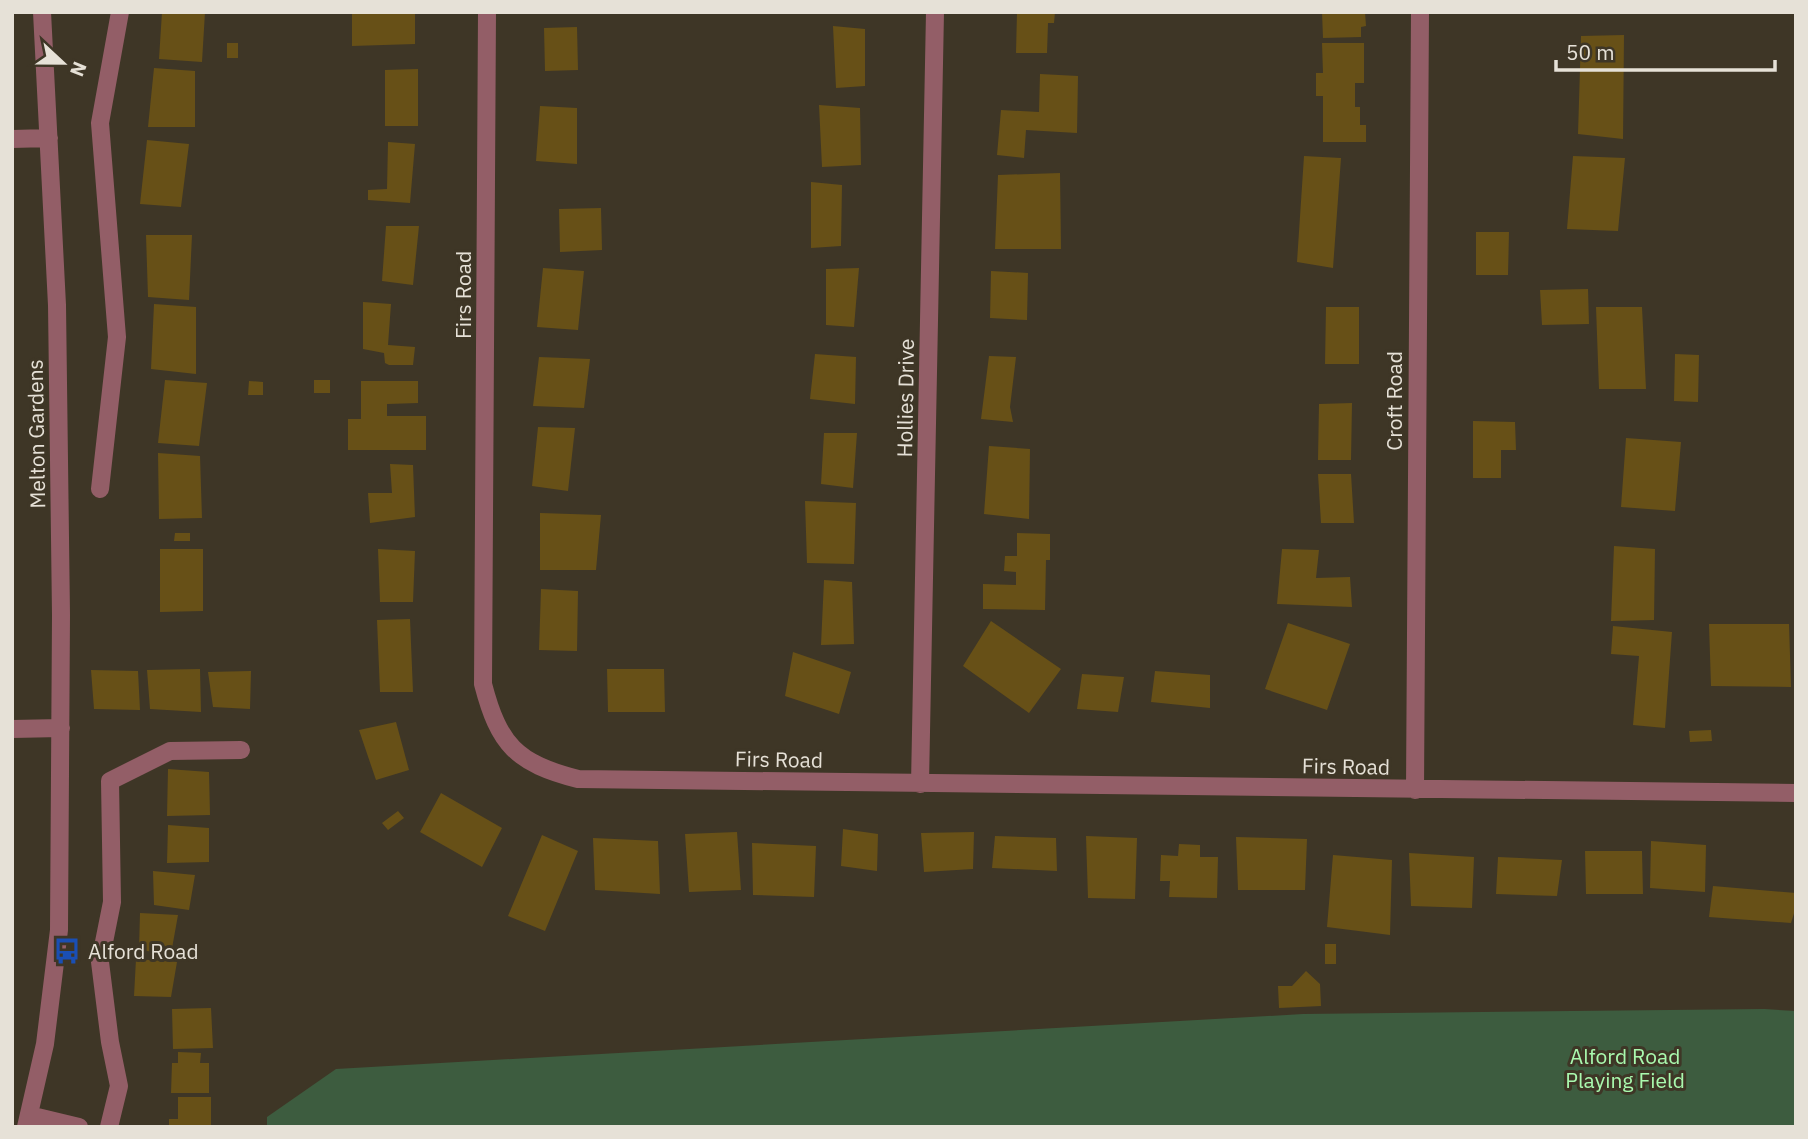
<svg xmlns="http://www.w3.org/2000/svg" width="1808" height="1139" font-family="'IBM Plex Sans',sans-serif">
<rect width="100%" height="100%" fill="#3e3626"/>
<path fill="#3d5c3f" d="M 1764,1009 L 1796,1011 L 1796,1127 L 267,1127 L 267,1117 L 336,1069 L 1303,1014 Z"/>
<path fill="#675017" d="M 162,12 L 205,12 L 202,62 L 159,59 Z
M 352,12 L 415,12 L 415,44 L 352,46 Z
M 1017,12 L 1055,12 L 1054,23 L 1048,23 L 1047,53 L 1016,53 Z
M 1322,12 L 1365,12 L 1366,26 L 1361,27 L 1361,37 L 1323,38 Z
M 833,26 L 865,29 L 865,86 L 836,88 Z
M 577,27 L 578,70 L 545,71 L 544,28 Z
M 1624,35 L 1623,139 L 1578,134 L 1581,36 Z
M 227,43 L 238,43 L 238,58 L 227,58 Z
M 1322,43 L 1364,43 L 1364,83 L 1355,83 L 1355,107 L 1360,107 L 1360,125 L 1366,125 L 1366,142 L 1323,142 L 1323,96 L 1316,96 L 1316,73 L 1323,73 Z
M 154,68 L 195,71 L 195,127 L 148,127 Z
M 418,69 L 418,126 L 385,126 L 385,70 Z
M 1040,74 L 1078,76 L 1077,133 L 1026,130 L 1024,158 L 997,155 L 1001,110 L 1039,112 Z
M 819,105 L 860,108 L 861,165 L 822,167 Z
M 540,106 L 577,108 L 577,164 L 536,161 Z
M 147,140 L 189,144 L 181,207 L 140,204 Z
M 388,142 L 415,144 L 410,203 L 368,200 L 368,190 L 387,189 Z
M 1304,156 L 1341,158 L 1333,268 L 1297,262 Z
M 1573,156 L 1625,158 L 1618,231 L 1567,229 Z
M 1060,173 L 1061,249 L 995,249 L 998,175 Z
M 811,182 L 842,185 L 841,246 L 811,248 Z
M 601,208 L 602,250 L 560,252 L 559,209 Z
M 386,226 L 419,226 L 413,285 L 382,281 Z
M 1476,232 L 1509,232 L 1508,275 L 1476,275 Z
M 146,235 L 192,235 L 189,300 L 148,297 Z
M 543,268 L 584,271 L 578,330 L 537,327 Z
M 859,268 L 854,327 L 826,325 L 826,269 Z
M 991,271 L 1028,273 L 1027,320 L 990,318 Z
M 1588,289 L 1589,324 L 1542,325 L 1540,290 Z
M 363,302 L 391,304 L 388,345 L 415,347 L 413,365 L 389,365 L 385,363 L 384,353 L 363,349 Z
M 154,304 L 196,307 L 196,374 L 151,369 Z
M 1326,307 L 1359,307 L 1359,364 L 1325,364 Z
M 1596,307 L 1642,307 L 1646,389 L 1599,389 Z
M 815,354 L 856,357 L 855,404 L 810,399 Z
M 1675,354 L 1699,355 L 1698,402 L 1674,401 Z
M 989,356 L 1016,357 L 1010,407 L 1013,422 L 981,419 Z
M 539,357 L 590,359 L 584,408 L 533,406 Z
M 165,380 L 207,383 L 199,446 L 158,443 Z
M 314,380 L 330,380 L 330,393 L 314,393 Z
M 249,381 L 263,382 L 263,395 L 248,395 Z
M 361,381 L 418,381 L 418,403 L 387,404 L 387,416 L 426,416 L 426,450 L 348,450 L 348,419 L 361,419 Z
M 1352,403 L 1351,460 L 1318,460 L 1319,404 Z
M 1473,421 L 1515,422 L 1516,450 L 1501,450 L 1501,478 L 1473,478 Z
M 538,427 L 575,428 L 568,491 L 532,486 Z
M 824,433 L 857,433 L 853,488 L 821,484 Z
M 1626,438 L 1681,442 L 1675,511 L 1621,507 Z
M 989,446 L 1030,449 L 1029,519 L 984,514 Z
M 158,453 L 200,456 L 202,518 L 159,519 Z
M 390,464 L 413,465 L 415,517 L 370,523 L 368,493 L 392,493 Z
M 1318,474 L 1351,474 L 1354,523 L 1321,523 Z
M 805,501 L 856,503 L 854,564 L 807,563 Z
M 540,513 L 601,515 L 596,570 L 540,570 Z
M 175,533 L 190,533 L 190,541 L 174,541 Z
M 1017,533 L 1050,534 L 1050,560 L 1046,560 L 1045,610 L 983,609 L 983,584 L 1016,585 L 1016,572 L 1004,571 L 1005,556 L 1017,556 Z
M 1614,546 L 1655,549 L 1654,620 L 1611,621 Z
M 160,549 L 203,549 L 203,611 L 160,612 Z
M 378,549 L 415,551 L 413,602 L 380,602 Z
M 1282,549 L 1319,550 L 1316,578 L 1350,577 L 1352,607 L 1277,604 Z
M 824,580 L 852,582 L 854,644 L 821,645 Z
M 541,589 L 578,591 L 577,651 L 539,650 Z
M 410,619 L 413,692 L 380,692 L 377,620 Z
M 991,621 L 1061,669 L 1029,713 L 963,666 Z
M 1288,623 L 1350,644 L 1327,710 L 1265,689 Z
M 1709,624 L 1789,624 L 1791,687 L 1711,686 Z
M 1613,626 L 1672,632 L 1665,728 L 1633,725 L 1639,656 L 1611,654 Z
M 793,652 L 851,672 L 839,714 L 785,696 Z
M 200,669 L 201,712 L 150,709 L 147,670 Z
M 607,669 L 664,669 L 665,712 L 608,712 Z
M 91,670 L 138,671 L 140,710 L 94,709 Z
M 251,671 L 250,709 L 213,707 L 208,672 Z
M 1155,671 L 1210,675 L 1210,708 L 1151,702 Z
M 1082,674 L 1124,677 L 1118,712 L 1077,709 Z
M 396,722 L 409,770 L 376,780 L 359,730 Z
M 1711,730 L 1712,741 L 1690,742 L 1689,731 Z
M 168,769 L 209,772 L 210,815 L 167,816 Z
M 441,793 L 502,828 L 482,867 L 420,832 Z
M 398,811 L 404,818 L 388,830 L 382,823 Z
M 168,825 L 209,828 L 209,862 L 167,863 Z
M 843,829 L 878,834 L 877,871 L 841,866 Z
M 737,832 L 741,890 L 689,892 L 685,834 Z
M 974,832 L 973,869 L 924,872 L 921,833 Z
M 542,835 L 578,851 L 545,931 L 508,916 Z
M 995,836 L 1056,838 L 1057,871 L 992,868 Z
M 1086,836 L 1137,838 L 1135,899 L 1088,898 Z
M 1236,837 L 1307,839 L 1305,890 L 1238,890 Z
M 593,838 L 658,841 L 660,894 L 595,890 Z
M 1651,841 L 1706,845 L 1705,892 L 1650,888 Z
M 752,843 L 816,846 L 814,897 L 753,895 Z
M 1179,844 L 1200,845 L 1200,857 L 1218,857 L 1217,898 L 1169,897 L 1170,881 L 1160,881 L 1161,855 L 1178,856 Z
M 1585,851 L 1642,851 L 1643,894 L 1586,894 Z
M 1409,853 L 1474,857 L 1472,908 L 1411,906 Z
M 1333,855 L 1392,860 L 1390,935 L 1327,927 Z
M 1498,857 L 1562,860 L 1557,896 L 1496,894 Z
M 153,871 L 195,875 L 189,910 L 154,905 Z
M 1713,886 L 1796,893 L 1796,907 L 1791,923 L 1709,917 Z
M 140,913 L 178,915 L 171,954 L 139,950 Z
M 1325,944 L 1336,944 L 1336,964 L 1325,964 Z
M 136,959 L 177,962 L 171,997 L 134,996 Z
M 1306,971 L 1320,984 L 1321,1006 L 1279,1008 L 1278,986 L 1292,986 Z
M 211,1008 L 213,1048 L 173,1049 L 172,1009 Z
M 178,1052 L 201,1053 L 200,1063 L 209,1063 L 209,1093 L 171,1093 L 172,1063 L 178,1063 Z
M 178,1097 L 211,1097 L 211,1127 L 169,1127 L 169,1119 L 178,1119 Z"/>
<g fill="none" stroke-linecap="round" stroke-linejoin="round">
<path stroke="#935e67" stroke-width="18" d="M 487,12 L 483,684 C 499,745 516,763 578,779 L 1796,793
M 12,139 L 49,138
M 100,489 L 117,337 L 100,123 L 120,12
M 12,729 L 61,728
M 920,784 L 935,12
M 1415,790 L 1420,12
M 29,1115 L 79,1127
M 26,1127 L 45,1044 L 59,930 L 61,615 L 57,305 L 42,12
M 109,1127 L 119,1086 L 110,1042 L 100,962 L 112,902 L 110,781 L 170,751 L 241,750"/>
</g>
<defs>
<g id="bus-bare" transform="scale(2.1)"><path d="M-5-6H5V4H4V6H2V4H-2V6H-4V4H-5ZM-3.5-4V0h7V-4ZM-3.5 1.2v1.5H-2V1.2ZM2 1.2v1.5H3.5V1.2Z" fill="#1a4fb4" stroke="#3e3626" stroke-width="2.5" paint-order="stroke"/></g>
</defs>
<g fill-rule="evenodd">
<use href="#bus-bare" x="67" y="951"/>
</g>
<g text-anchor="middle" dominant-baseline="central" stroke-width="6" stroke-linejoin="round" paint-order="stroke">
<g font-size="21" fill="#e6e1d7" stroke="#3e3626">
<text transform="translate(463 295) rotate(-90)">Firs Road</text>
<text transform="translate(905 398) rotate(-89)">Hollies Drive</text>
<text transform="translate(1394 401) rotate(-90)">Croft Road</text>
<text transform="translate(36 434) rotate(-91)">Melton Gardens</text>
<text transform="translate(779 759) rotate(1)">Firs Road</text>
<text transform="translate(1346 766) rotate(1)">Firs Road</text>
</g>
<g font-size="21" fill="#e6e1d7" stroke="#3e3626" text-anchor="start">
<text x="88" y="951">Alford Road</text>
</g>
<g font-size="21" fill="#a9f9ae" stroke="#3e3626">
<text x="1625" y="1056">Alford Road<tspan x="1625" dy="24">Playing Field</tspan></text>
</g>
</g>
<rect width="1808" height="1139" fill="none" stroke="#e6e1d7" stroke-width="28"/>
<g transform="translate(63 63) rotate(112)" stroke="#3e3626" stroke-width="5" paint-order="stroke">
<path d="M0-5L12 26L0 18L-12 26Z" fill="#e6e1d7"/>
<text y="-10" font-size="19" font-weight="bold" text-anchor="middle" fill="#e6e1d7">N</text>
</g>
<path d="M1556 60v10h219v-10" fill="none" stroke="#e6e1d7" stroke-width="3.5"/>
<text x="1566" y="60" font-size="21" fill="#e6e1d7" stroke="#3e3626" stroke-width="5" paint-order="stroke">50 m</text>
</svg>
